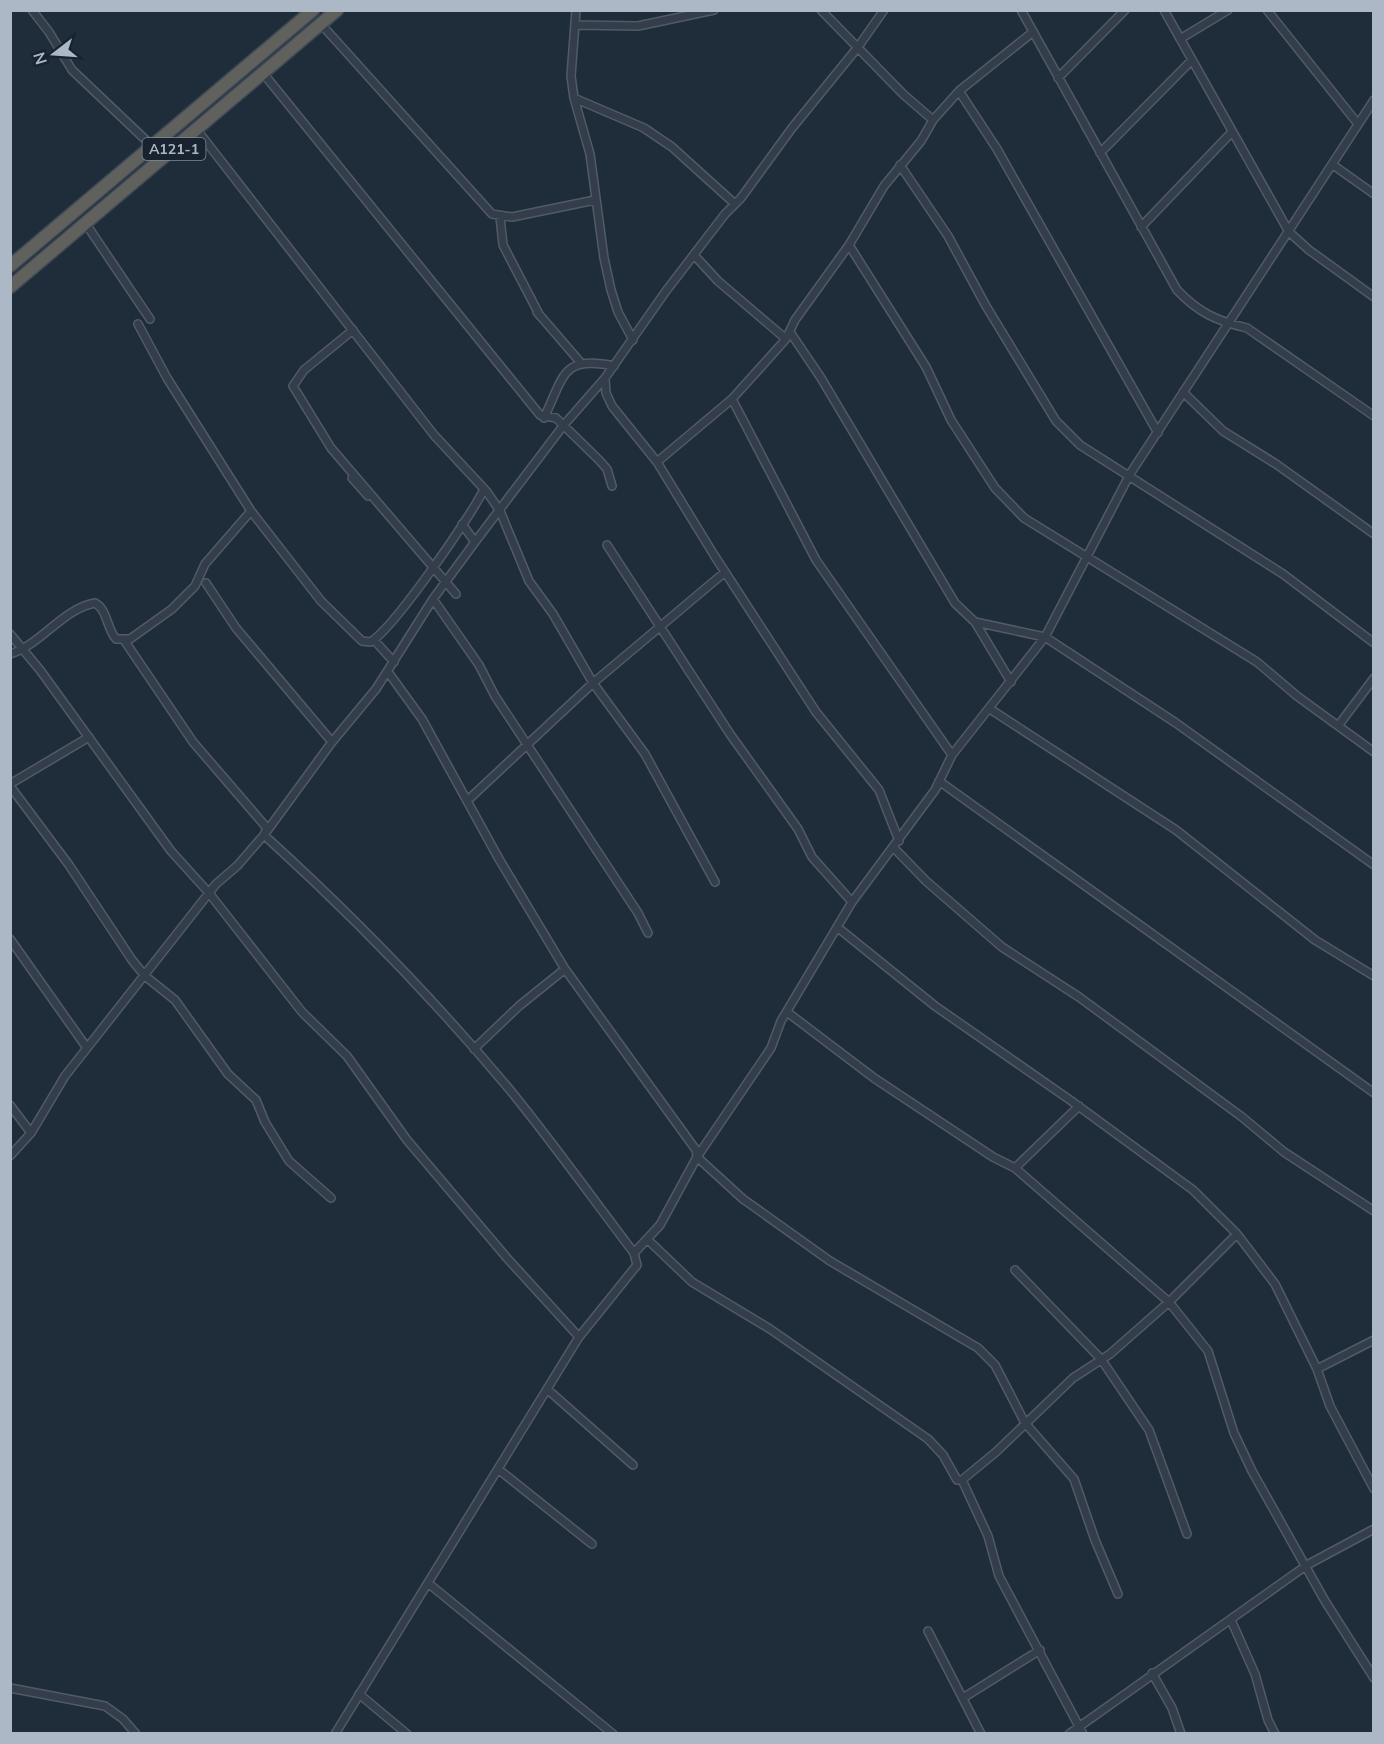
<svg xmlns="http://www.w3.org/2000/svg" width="1384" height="1744" font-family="Mulish,sans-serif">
<rect width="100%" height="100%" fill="#1f2c3a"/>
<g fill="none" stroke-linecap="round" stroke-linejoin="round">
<g stroke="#505b68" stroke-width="10">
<path id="minor" d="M 32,10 L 49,32 L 72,70 L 151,145
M 576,10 L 571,76 L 574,98 L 590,154 L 604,258 L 611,290 L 618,312 L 633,340
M 821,10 L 903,94 L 933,120
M 1021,10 L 1177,290 C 1199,313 1217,321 1247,328 L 1374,416
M 1164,10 L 1289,232 L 1309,250 L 1374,297
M 1267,10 L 1358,124
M 321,24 L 492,214 L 512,217 L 595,200
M 575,25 L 638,26 L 714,10
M 1033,32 L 959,91 L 997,149 L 1158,433
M 1180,39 L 1228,10
M 263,73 L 540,415 L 556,418 L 599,460 L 607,469 L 612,486
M 1058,78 L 1125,10
M 574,98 L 644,128 L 672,147 L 735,204
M 197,130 L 434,435 L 487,492 L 500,511 L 529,581 L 553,614 L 593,683 L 645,754 L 715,882
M 1100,153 L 1191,61
M 900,165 L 948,236 L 986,306 L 1056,421 L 1080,445 L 1283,574 L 1374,643
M 1333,165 L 1374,194
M 500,217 L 503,245 L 540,316
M 86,224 L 150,319
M 1141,227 L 1231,133
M 849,245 L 926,367 L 951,420 L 995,488 L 1024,518 L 1257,662 L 1297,696 L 1374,752
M 695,256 L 718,281 L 786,339
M 537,312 L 581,363
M 138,324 L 167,378 L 251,511
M 353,330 L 304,370 L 293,386 L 331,448 L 456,594
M 790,332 L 821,378 L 955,603 L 975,622 L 1011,682
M 605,378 L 606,393 L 612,406 L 657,462 L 714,555 L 816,712 L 879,790 L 899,841
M 1183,392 L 1223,431 L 1276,464 L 1374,534
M 732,399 L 816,560 L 952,755
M 544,418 C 564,376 562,355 614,366
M 657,462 L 732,399 L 786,339 L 795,320 L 849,245 L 884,186 L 921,141 L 933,120 L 959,91
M 352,478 L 368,496
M 462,524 L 475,542
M 607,545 L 730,734 L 798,829 L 812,857 L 852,902
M 206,583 L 236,628 L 332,742
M 433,599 L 479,665 L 495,696 L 638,913 L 648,933
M 975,622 L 1045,637 L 1176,723 L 1374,865
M 10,634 L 40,670 L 171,851 L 209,893 L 302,1012 L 347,1056 L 407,1140 L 507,1258 L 579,1337 L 637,1265 L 634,1253 C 593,1199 553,1143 510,1090 C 434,999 351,914 264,835 L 267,828 L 193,742 L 124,640
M 374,640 L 394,662
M 10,654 C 42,644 62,609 95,603 C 107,609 107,629 116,639 L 130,639 L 172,609 L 195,586 L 205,564 L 251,511 L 321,601 L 362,641 L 370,642 C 392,631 472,515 484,489
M 388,672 L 422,719 L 499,859 L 565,969 L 696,1150 L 697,1157 L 743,1199 L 830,1261 L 978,1348 L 995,1365 L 1025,1423 L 1074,1479 L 1095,1540 L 1118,1594
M 990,709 L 1176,830 L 1315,940 L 1374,976
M 1338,726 L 1374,678
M 939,781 L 1374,1093
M 10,784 L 89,737
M 10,786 L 69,865 L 132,960 L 145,976 L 175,1000 L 228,1074 L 256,1100 L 265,1122 L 289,1161 L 331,1198
M 468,800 L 593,683 L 725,572
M 894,848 L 926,881 L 1002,947 L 1079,997 L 1242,1117 L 1284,1152 L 1374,1211
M 837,927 L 935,1006 L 1070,1100 L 1193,1190 L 1237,1234 L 1275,1284 L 1317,1369 L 1374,1340
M 10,939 L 87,1048
M 787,1012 L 874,1078 L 993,1157 L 1015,1168
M 474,1049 L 519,1006 L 565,969
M 10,1105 L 31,1133
M 10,1156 L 31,1133 L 65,1076 L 216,884 L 237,866 L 264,835 L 332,742 L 376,689 L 433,599 L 475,542 L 563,426 L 605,378 L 666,291 L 725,214 L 741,198 L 792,128 L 858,47 L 884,10
M 1237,1234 L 1169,1302 L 1208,1351 L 1234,1433 L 1252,1471 L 1325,1601 L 1374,1678
M 647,1239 L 692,1282 L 770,1329 L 928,1439 L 943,1455 L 957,1480 L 962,1480 L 996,1452 L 1073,1378 L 1110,1354 L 1169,1302 L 1015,1168 L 1079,1106
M 634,1253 L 660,1225 L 697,1157 L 771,1048 L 781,1021 L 852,902 L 935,790 L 952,755 L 1045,637 L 1130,474 L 1374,100
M 1015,1270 L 1101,1359 L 1149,1430 L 1187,1534
M 1317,1369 L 1330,1406 L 1374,1489
M 547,1389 L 633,1465
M 498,1469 L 592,1544
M 962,1480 L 988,1536 L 999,1576 L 1083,1734
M 428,1583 L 613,1734
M 1231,1620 L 1255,1674 L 1268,1720 L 1275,1734
M 928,1631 L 981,1734
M 1152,1673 L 1172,1708 L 1181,1734
M 10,1688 L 105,1706 L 123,1719 L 136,1734
M 359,1694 L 407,1734
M 963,1698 L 1040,1650
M 335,1734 L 579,1337
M 1069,1734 L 1307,1565 L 1374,1529"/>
</g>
<g stroke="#3d4855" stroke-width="15">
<path id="trunk" d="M 10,266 L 313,10
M 10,287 L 337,10"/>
</g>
<use href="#minor" stroke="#333e4a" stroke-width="7"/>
<use href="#trunk" stroke="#60605d" stroke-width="12"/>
</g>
<g text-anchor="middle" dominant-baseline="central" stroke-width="6" stroke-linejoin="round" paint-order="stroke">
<rect fill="#18232f" stroke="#808b99" stroke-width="1.5" x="142.5" y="138" width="63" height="22" rx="4.5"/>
<g font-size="14" font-weight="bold" fill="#adb8c7">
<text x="174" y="149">A121-1</text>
</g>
</g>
<rect width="1384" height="1744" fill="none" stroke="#adb8c7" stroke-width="24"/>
<g transform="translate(54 54) rotate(253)" stroke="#18232f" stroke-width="4.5" paint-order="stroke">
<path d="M0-4.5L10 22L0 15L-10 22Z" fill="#adb8c7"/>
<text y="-9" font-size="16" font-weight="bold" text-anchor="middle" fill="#adb8c7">N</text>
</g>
</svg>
